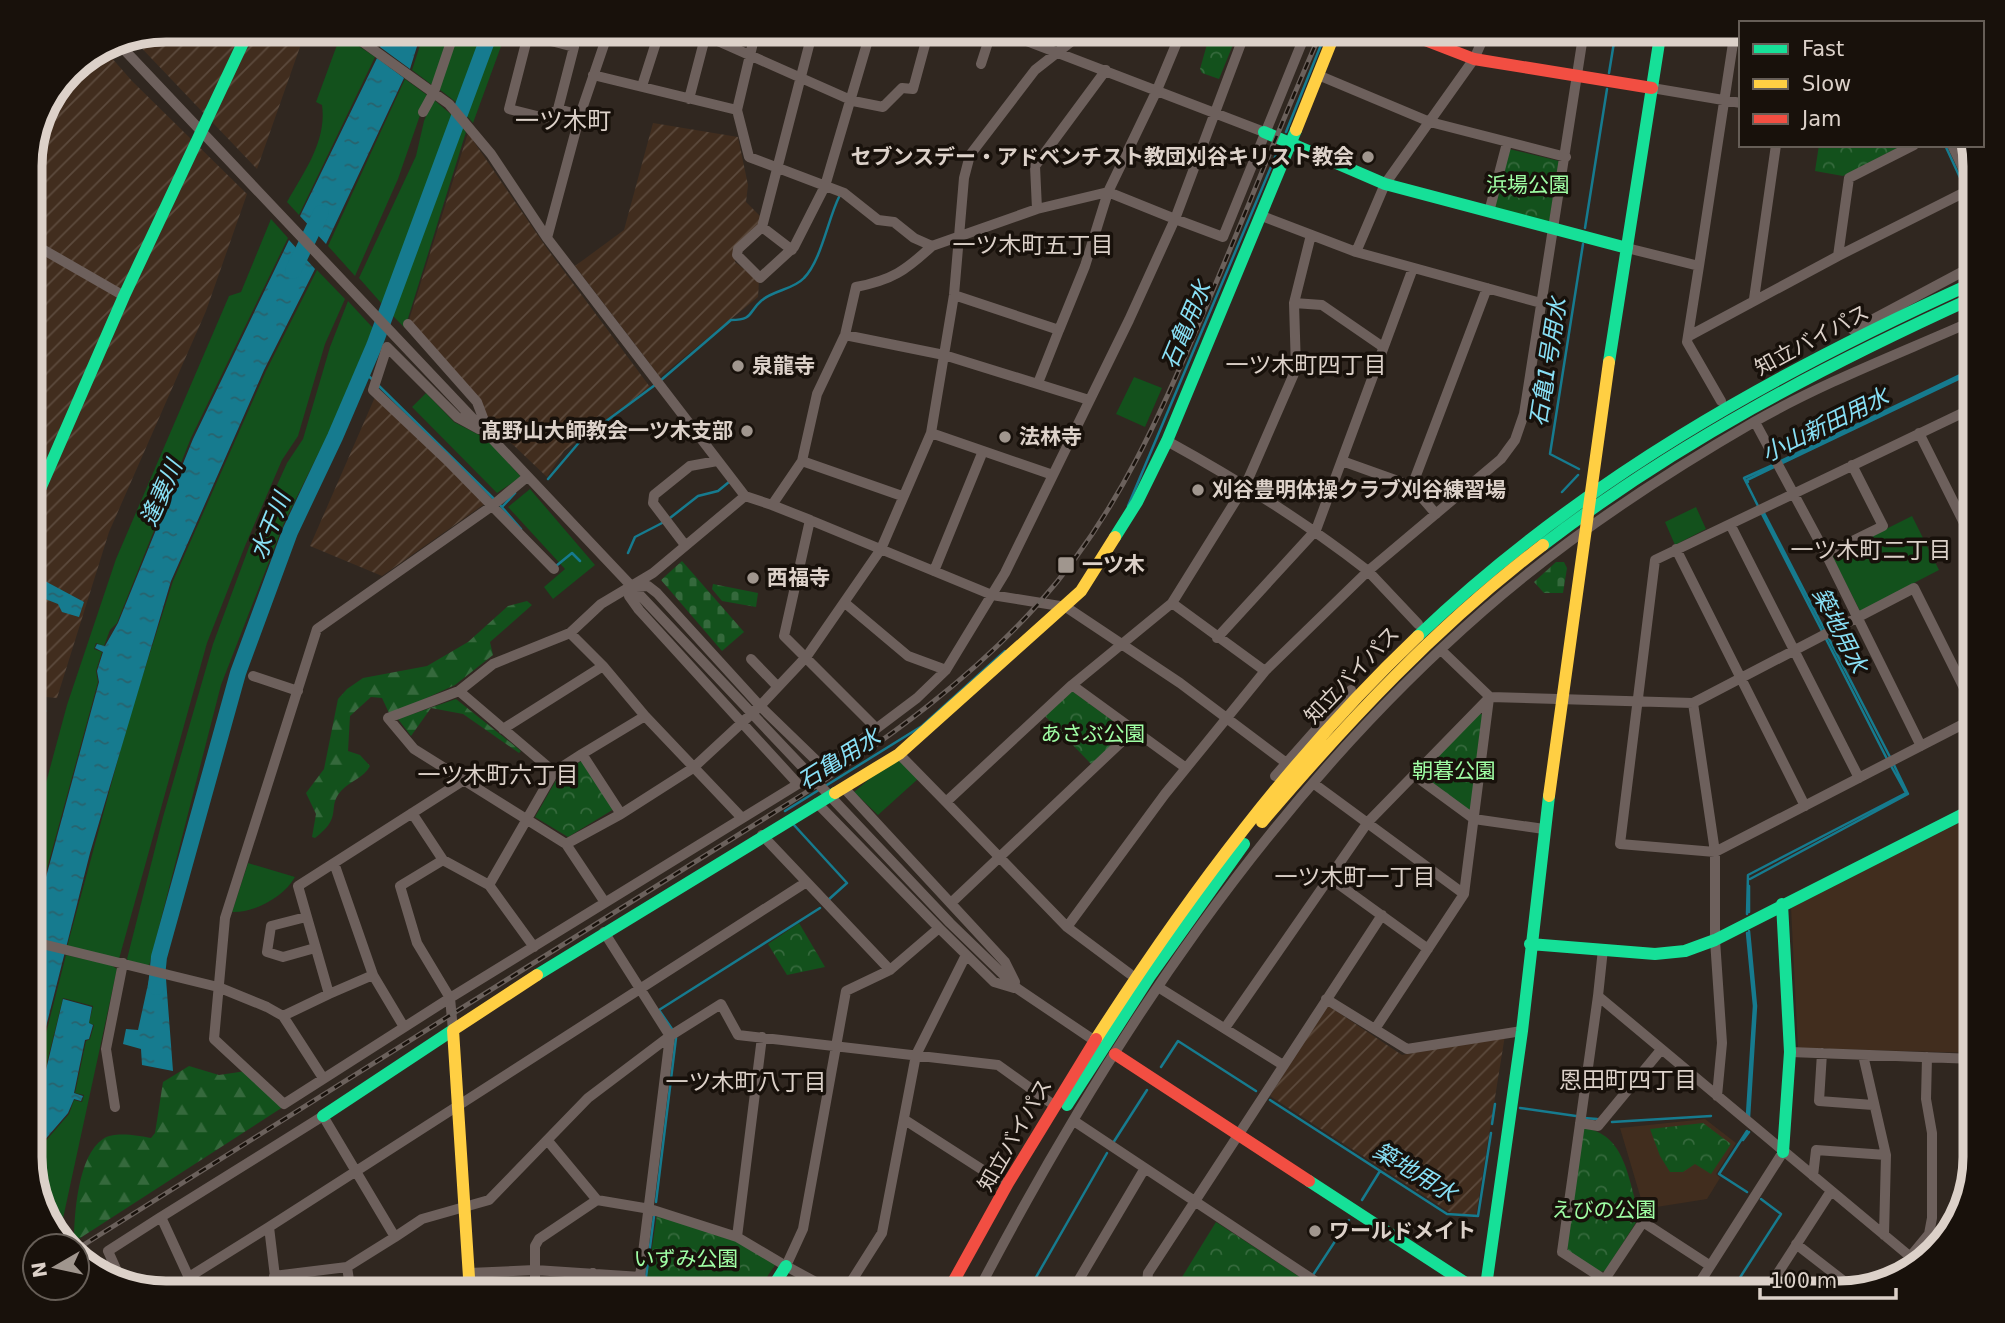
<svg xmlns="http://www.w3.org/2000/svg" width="2005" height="1323" font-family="'DejaVu Sans','Noto Sans JP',sans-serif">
<defs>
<pattern id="industrial-furrows" width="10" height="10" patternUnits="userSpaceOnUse" patternTransform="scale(1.75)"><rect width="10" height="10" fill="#412d1e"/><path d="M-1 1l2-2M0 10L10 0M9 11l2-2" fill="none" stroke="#5c4a3d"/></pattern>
<pattern id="forest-firs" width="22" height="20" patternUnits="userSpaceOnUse" patternTransform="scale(1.75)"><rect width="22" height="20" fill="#13511c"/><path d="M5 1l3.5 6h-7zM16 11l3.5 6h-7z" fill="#35693c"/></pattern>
<pattern id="cemetery-stones" width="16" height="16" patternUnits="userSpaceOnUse" patternTransform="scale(1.75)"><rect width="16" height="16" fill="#13511c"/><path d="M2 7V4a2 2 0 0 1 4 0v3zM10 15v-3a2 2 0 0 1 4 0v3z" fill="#35693c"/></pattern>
<pattern id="park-crowns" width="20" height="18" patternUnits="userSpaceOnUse" patternTransform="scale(1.75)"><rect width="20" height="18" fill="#13511c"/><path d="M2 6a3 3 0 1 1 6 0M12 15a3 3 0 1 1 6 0" fill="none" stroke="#35693c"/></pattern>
<pattern id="water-ripples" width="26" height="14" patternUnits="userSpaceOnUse" patternTransform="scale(1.75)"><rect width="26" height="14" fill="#167b8f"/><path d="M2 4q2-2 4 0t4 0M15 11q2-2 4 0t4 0" fill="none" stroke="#28636e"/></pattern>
</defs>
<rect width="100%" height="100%" fill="#302720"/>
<path fill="#412d1e" d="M 1975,815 L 1975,1053 L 1798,1048 L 1791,908 Z
M 1705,1119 L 1736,1143 L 1716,1174 L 1720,1178 L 1707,1199 L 1644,1209 L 1620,1128 Z"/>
<path fill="url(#industrial-furrows)" d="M 166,30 L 306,30 L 257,169 L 131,37 Z
M 103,48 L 132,81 L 247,194 L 206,311 L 109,532 L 57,698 L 34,696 L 30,709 L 30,157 L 40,113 L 70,69 Z
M 653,123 L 738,137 L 748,185 L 746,202 L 762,218 L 760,225 L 735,251 L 735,262 L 759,281 L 758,297 L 660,377 L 575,266 L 624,230 Z
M 468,133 L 546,247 L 650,387 L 564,451 L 547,477 L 488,421 L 409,320 Z
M 375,397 L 486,503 L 382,576 L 310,546 Z
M 1327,1005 L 1402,1055 L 1505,1035 L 1476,1216 L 1454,1215 L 1270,1096 Z"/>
<path fill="#13511c" d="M 425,30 L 451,30 L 432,85 L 412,70 Z
M 459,30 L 484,30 L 457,103 L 439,89 Z
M 497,30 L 507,30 L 473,123 L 466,115 Z
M 341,34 L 375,57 L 299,215 L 287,202 C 304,172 327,141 322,105 L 316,102 Z
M 405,79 L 427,95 L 398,179 L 355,276 L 328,246 Z
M 433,99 L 453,116 L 382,304 L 359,278 L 416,156 L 424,121 Z
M 461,126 L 466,132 L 405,328 L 393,316 Z
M 271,219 L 288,238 L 191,438 L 117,623 L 110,630 L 104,646 L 96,643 L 94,649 L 102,652 L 96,671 L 98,682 L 30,931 L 30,842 L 67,705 L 116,559 L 229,296 L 241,292 Z
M 317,270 L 345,299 L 325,344 L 298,436 L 282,460 L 245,546 L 207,643 L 119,959 L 67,947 L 130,715 L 173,581 L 266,371 Z
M 348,301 L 373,328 L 335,420 L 284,523 L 221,685 L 149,966 L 130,963 L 127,959 L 163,817 L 213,644 L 249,547 L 287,463 L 303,439 L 330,347 Z
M 1134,377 L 1162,388 L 1145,427 L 1116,414 Z
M 426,393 L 454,422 L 487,439 L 521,477 L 497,493 L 412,407 Z
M 530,489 L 595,565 L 553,599 L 544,587 L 565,569 L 508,507 Z
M 1696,507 L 1706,529 L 1675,545 L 1665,522 Z
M 1912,516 L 1939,570 L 1860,611 L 1832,556 Z
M 898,755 L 919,778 L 878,815 L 854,792 Z
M 248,863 L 295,877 C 284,897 254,913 232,912 Z
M 66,955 L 111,965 L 117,969 L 59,1237 L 48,1225 L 30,1159 L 69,1114 L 74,1100 L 82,1102 L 84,1095 L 75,1093 L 86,1041 L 90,1039 L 94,1025 L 89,1023 L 93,1006 L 63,998 L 33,1119 L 30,1118 L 30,1096 Z"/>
<path fill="url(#forest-firs)" d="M 527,601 L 532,605 L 490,642 L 493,655 L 455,685 L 396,712 L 389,713 L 382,698 L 371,697 L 350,716 L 348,751 L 360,755 L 370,766 C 364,778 350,781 341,791 C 326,808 344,816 315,838 L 312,837 L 316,814 L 306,793 L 324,769 L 338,699 L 347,689 L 363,678 L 427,666 L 468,642 L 508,606 Z
M 456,699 L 521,751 L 519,753 L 463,714 L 431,708 L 411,736 L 398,719 Z
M 189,1066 L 219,1075 L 246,1071 L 283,1107 L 74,1242 C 74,1215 78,1155 103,1139 C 115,1131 138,1136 151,1138 L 155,1133 L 163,1082 Z"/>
<path fill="url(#cemetery-stones)" d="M 682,561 L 744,632 L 722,651 L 661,580 Z
M 1556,562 L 1564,562 L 1567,568 L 1563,593 L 1544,593 L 1534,582 Z
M 713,584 L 758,593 L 756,607 L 722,601 L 712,589 Z"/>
<path fill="url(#park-crowns)" d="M 1211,30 L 1239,30 L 1219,79 L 1202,73 L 1200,69 Z
M 1819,145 L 1903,145 L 1843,176 L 1815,171 Z
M 1509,149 L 1559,161 L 1549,223 L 1494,209 Z
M 1072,691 L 1127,731 L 1092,765 L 1045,716 Z
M 1479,713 L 1483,715 L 1471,809 L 1467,810 L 1420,774 Z
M 583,760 L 614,809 L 568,837 L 535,817 L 559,775 Z
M 799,923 L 825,967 L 787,975 L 768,944 Z
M 1703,1123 L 1731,1144 L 1711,1174 L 1695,1164 L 1683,1172 L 1670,1172 L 1660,1156 L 1650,1129 Z
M 1583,1128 C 1626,1133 1628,1180 1640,1216 L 1605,1271 L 1600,1272 L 1568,1251 L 1567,1245 Z
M 657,1215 L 734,1238 L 777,1262 L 756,1293 L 645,1293 Z
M 1216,1222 L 1324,1293 L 1255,1293 L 1179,1282 Z"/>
<path fill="url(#water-ripples)" d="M 387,30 L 422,30 L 410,69 L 380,47 Z
M 377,58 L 404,78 L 326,244 L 300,216 Z
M 289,240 L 315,269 L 264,370 L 171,581 L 90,853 L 30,1090 L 30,936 L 99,682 L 97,671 L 103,652 L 95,648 L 97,644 L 105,646 L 118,623 L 193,439 Z
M 30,573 L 84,602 L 79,617 L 62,612 L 58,604 L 30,593 Z
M 150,975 L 166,979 L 173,1071 L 142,1065 L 141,1049 L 123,1044 L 126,1029 L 138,1030 Z
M 63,999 L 92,1007 L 89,1023 L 93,1025 L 89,1039 L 85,1040 L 74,1093 L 83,1096 L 81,1101 L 74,1099 L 68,1113 L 30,1157 L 30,1119 L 34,1120 Z"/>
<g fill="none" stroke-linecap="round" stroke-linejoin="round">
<path stroke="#167b8f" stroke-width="2.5" d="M 1609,73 L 1616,30
M 1286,132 L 1327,30
M 1945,145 L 1963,184
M 1968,195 L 1975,210
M 1585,228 L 1607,89
M 363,371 L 373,380
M 660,381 L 731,320 C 754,320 748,312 761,301 C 773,290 793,290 804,278 C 821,261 828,219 839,197
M 378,385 L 495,500
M 1779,462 L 1975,368
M 1579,469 L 1550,454 L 1583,244
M 548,479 L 582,439 L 655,385
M 1748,482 L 1747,480 L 1975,371
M 1562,492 L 1578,475
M 500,505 L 521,529
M 1128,506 L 1279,148
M 1758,506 L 1744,478 L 1773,465
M 502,507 L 515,493
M 1761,512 L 1822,631
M 1764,513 L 1825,631
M 670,518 L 698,496 L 718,491 L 729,482
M 628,553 L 635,537 L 664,522
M 556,566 L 572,553 L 580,561
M 1825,637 L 1887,759
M 1828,637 L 1891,759
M 30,770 L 45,711
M 785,811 L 922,726 L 1005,651
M 794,825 L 847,883 L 827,901
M 1750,879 L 1908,794 L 1894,765
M 1749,912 L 1749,886
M 1747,914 L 1748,875 L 1906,793 L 1890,764
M 1747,933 L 1754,1006 L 1747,1115
M 672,1029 L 659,1010 L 820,908
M 1161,1067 L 1178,1041 L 1256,1091
M 1270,1100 L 1447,1214 L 1478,1216 L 1491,1133
M 1520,1108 L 1576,1116
M 1749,1117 L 1756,1006 L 1749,931
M 1584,1118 L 1597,1119
M 1612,1122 L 1711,1116
M 1492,1124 L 1495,1104
M 1747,1131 L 1719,1174 L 1747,1192
M 1743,1140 L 1749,1132
M 1113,1143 L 1147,1090
M 1362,1200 L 1380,1171
M 656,1202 L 676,1038
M 1313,1275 L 1349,1220
M 644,1293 L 654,1216
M 1027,1293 L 1107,1153
M 1730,1293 L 1781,1214 L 1761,1199"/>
<path stroke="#167b8f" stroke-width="16" d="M 293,271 L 321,213
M 156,987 L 159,957 L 238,673 L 290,532 L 335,437 L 374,346 L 491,30"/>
<path stroke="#6d605c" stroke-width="10" d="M 346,30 L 449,104 L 491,154 L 547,238
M 609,30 L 580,115 L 547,238 L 745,496 L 772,505
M 693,30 L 853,101 L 883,107 L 902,88 L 913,89 L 929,30
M 756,30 L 737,110 L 749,157 L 844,193 L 878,220 L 894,222 L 914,238 L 932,246 C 905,271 892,280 856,287 L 845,335 L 817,394 L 802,461 L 772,505 L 810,520 L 784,636 L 876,728
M 998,30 L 1264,132
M 528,35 L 574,47 L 558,109 L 545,118 L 509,109 Z
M 115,40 L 950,923 L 1018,989 L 1098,1043
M 981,64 L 992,30
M 593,75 L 737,110
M 1318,75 L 1430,122 L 1566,157
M 642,86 L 660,30
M 1652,88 L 1741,103
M 689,99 L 707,30
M 558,109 L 580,115
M 423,112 L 434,92 L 455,30
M 1952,145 L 1974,192
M 1037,209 L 1035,166 L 1106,70
M 1489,212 L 1507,143
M 1262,216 L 1356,252 L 1541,303
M 762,227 L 738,249 L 737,255 L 760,278 L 794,247 L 825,186 L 871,30
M 30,242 L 124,296
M 932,246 L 1037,209 L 1108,192 L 1175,219 L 1246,30
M 1627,248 L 1699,266 L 1687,342 L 1721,401
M 792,250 L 762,227 L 813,30
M 1356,252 L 1385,184 L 1474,59 L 1487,30
M 1838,256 L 1975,187
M 1699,266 L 1735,30
M 954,295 L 1059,330 L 1038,383
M 1754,299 L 1776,145
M 1294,303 L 1322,305 L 1383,347
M 408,324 L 477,402 L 488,431
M 1059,330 L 1085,266 L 1108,192 L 1157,90 L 1182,30
M 1853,330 L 1975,265
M 845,335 L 944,355 L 1089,400
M 1689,336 L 1838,256 L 1849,178 L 1914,145
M 1975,407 L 1655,560 L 1620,844 L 1715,852 L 1975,718
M 1755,422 L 1826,554 L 1921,746
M 479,429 L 457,417 L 387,347 L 373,390 L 446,459 L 554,569
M 931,433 L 1050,474
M 1919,433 L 1975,545
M 802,461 L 902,496
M 1342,461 L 1412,486 L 1436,514
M 527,477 L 492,506 L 317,629 L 225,918 L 214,1039 L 284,1104 L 450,998 L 417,943 L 400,886 L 443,860 L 489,885 L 554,772
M 1412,486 L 1487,288
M 810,520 L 992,595 L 1066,607 L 1180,683 L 1285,762
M 1731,526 L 1859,778
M 685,545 L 653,503 L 654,495 L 690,466 L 717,461
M 1676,549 L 1805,806
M 1826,554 L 1883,526 L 1852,465
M 934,571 L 983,451
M 632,587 L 648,586 L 657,593 L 760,706 L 824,768 L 917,698 L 946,670 L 1005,573 L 1129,320 L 1175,219 L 1223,237 L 1307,30
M 845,603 L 908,656 L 946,670
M 1172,603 L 1265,671
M 1418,624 L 1368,571 L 1501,459 L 1515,440 L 1524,414 L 1584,30
M 570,633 L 603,666 L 645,716
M 1217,638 L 1316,530 L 1413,268
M 1441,650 L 1490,697 L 1693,703 L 1715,852 L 1715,940 L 1722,1043 L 1717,1096
M 751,659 L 778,687
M 253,676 L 298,691
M 30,683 L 40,705 L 30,740
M 1072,685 L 1186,768
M 459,691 L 493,664 L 570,633 L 601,604 L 653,573 L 745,496
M 1693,703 L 1914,588 L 1975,710
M 503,729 L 603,666
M 582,754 L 645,716 L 742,818
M 899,754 L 946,802
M 1414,775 L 1474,819 L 1544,829
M 1275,776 L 1351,690
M 1313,783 L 1464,894
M 844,788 L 1005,962 L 1015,982
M 412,813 L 443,860
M 762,835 L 890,970
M 566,844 L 621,814
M 334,863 L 373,975
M 1330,878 L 1428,949
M 489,885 L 534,947
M 604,901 L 566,844 L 414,749 L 388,718 L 459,691 L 554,772 L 582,754 L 621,814 L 693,768 L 760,706 L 807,656 L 881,549 L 931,433 L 954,295 L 964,178 L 970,155 L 1035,70 L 1086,30
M 951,903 L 1134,730
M 306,917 L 271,926 L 267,952 L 283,957 L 315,948
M 1067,927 L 1165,794 L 1265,671 L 1368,571 C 1304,521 1238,480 1167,441
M 939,928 L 994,982 L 1014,988
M 604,932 L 670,1036 L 638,1293
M 30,941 L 218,987 L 267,1007 L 283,1016 L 323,1078
M 1603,949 L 1598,996 L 1919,1264
M 1130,974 L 1067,927 L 946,802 L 1072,685 L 1172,603 L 1246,484 L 1296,369 L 1294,303 L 1311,235
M 1158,987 L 1283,1065
M 329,994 L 373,975 L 404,1027
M 1598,996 L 1562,1252 L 1625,1293
M 1326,999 L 1407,1049 L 1522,1031
M 283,1016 L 329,994 L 298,886 L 464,780
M 1225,1028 L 1368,822 L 1490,697
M 1375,1029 L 1464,894 L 1489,698
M 453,1030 L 450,998 L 798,784 L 639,610 L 629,596 L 632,587
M 1790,1052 L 1975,1059
M 1822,1053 L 1819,1101 L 1873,1105
M 1863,1055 L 1886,1155 L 1884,1235
M 115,1107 L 106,1049 L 123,963
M 905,1120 L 1003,1183
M 1074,1121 L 1333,1293
M 1580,1123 L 1598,1126 L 1660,1051
M 548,1141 L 597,1200 L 650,1209 L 737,1237 L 762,1037
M 1813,1176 L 1816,1150 L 1886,1155
M 597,1200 L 539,1239 L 535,1246 L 535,1270 L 641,1277
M 161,1217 L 323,1116 L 395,1237 L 347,1267 L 274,1276
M 395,1237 L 422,1219 L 489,1200 L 588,1098 L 670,1036 L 721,1004 L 738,1035 L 998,1065 L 1051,1103
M 737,1237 L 786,1266 L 803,1229 L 846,991 L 890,970 L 939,928 L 817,803
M 1796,1244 L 1854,1289
M 1910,1257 L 1929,1234 L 1932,1218 L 1932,1133 L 1926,1099 L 1927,1057
M 786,1266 L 836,1293
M 347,1267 L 351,1293
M 469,1273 L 535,1270 L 535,1293
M 593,1273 L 594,1293
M 189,1277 L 269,1227
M 1605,1279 L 1643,1222 L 1709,1265
M 121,1280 L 108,1251 L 161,1217 L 196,1293
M 1076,1285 L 1091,1293
M 277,1293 L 269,1227 L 805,883
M 844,1293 L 882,1233 L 916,1055 L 965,957
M 977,1293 C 1108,1042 1268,799 1483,611 C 1565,539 1659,477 1754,422 C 1824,382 1901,353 1975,320
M 1071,1293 L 1145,1168
M 1146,1293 L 1148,1273 L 1382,915
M 1693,1293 L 1783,1152
M 1765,1293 L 1831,1191"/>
<path stroke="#16e098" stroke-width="12" d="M 1264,132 L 1385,184 L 1627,248
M 1609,362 L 1661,30
M 30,512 L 124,296 L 249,30
M 1115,537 L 1137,502 L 1167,441 L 1296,130
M 1543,545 C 1676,443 1823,366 1975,297
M 1418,636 C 1580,481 1772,374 1975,282
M 1782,904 L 1790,1052 L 1783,1152
M 1530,944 L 1655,954 L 1685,951 L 1715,940 L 1975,808
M 537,975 L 835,793
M 1067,1105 L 1150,976 L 1244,844
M 323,1116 L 453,1030
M 1309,1181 L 1481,1293
M 769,1293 L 786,1266
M 1485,1293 L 1522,1031 L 1549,796"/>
<path stroke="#ffcf43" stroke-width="12" d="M 1296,130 L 1336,30
M 835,793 L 899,754 L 1081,591 L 1115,537
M 1549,796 L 1609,362
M 1262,822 C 1348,721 1438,625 1543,545
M 1096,1039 C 1189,894 1292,756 1418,636
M 470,1293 L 453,1030 L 537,975"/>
<path stroke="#f24e42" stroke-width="12" d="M 1399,30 L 1474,59 L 1652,88
M 1115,1054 L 1309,1181
M 947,1293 L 1008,1183 L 1096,1039"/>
<g stroke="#6b615c" stroke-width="5">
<path id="rail" d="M 77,1249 L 805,793 C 890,737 971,679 1039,603 C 1117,516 1163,410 1207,304 C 1246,213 1282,120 1322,30"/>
</g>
<use href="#rail" stroke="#18110b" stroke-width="2.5" stroke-dasharray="8" stroke-linecap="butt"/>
</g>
<g fill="#a0968e" stroke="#18110b" stroke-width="2.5">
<circle cx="1368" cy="157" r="7"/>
<circle cx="738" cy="366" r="7"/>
<circle cx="747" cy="431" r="7"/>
<circle cx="1005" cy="437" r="7"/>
<circle cx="1198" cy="490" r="7"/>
<rect x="1057" y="556" width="18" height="18" rx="3.5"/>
<circle cx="753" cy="578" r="7"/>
<circle cx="1315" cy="1231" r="7"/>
</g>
<g text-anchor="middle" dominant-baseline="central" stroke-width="7" stroke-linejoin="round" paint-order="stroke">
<g font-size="21" font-weight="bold" fill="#dcd1c9" stroke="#18110b" text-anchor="start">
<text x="1354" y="157" text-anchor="end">セブンスデー・アドベンチスト教団刈谷キリスト教会</text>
<text x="752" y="366">泉龍寺</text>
<text x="733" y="431" text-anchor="end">髙野山大師教会一ツ木支部</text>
<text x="1019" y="437">法林寺</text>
<text x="1212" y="490">刈谷豊明体操クラブ刈谷練習場</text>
<text x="1082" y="565">一ツ木</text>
<text x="767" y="578">西福寺</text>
<text x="1329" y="1231">ワールドメイト</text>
</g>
<g font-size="21" fill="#9ffea4" stroke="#18110b">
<text x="1528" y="185">浜場公園</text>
<text x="1093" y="734">あさぶ公園</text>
<text x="1454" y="771">朝暮公園</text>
<text x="1604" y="1210">えびの公園</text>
<text x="686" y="1259">いずみ公園</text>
</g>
<g font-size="21" fill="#dcd1c9" stroke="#18110b">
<text transform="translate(1812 340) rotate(-28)">知立バイパス</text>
<text transform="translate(1352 675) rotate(-46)">知立バイパス</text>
<text transform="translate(1015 1135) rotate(-60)">知立バイパス</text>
</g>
<g font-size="23" fill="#dcd1c9" stroke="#18110b">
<text x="1033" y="245">一ツ木町五丁目</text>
<text x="1306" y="365">一ツ木町四丁目</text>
<text x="1871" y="550">一ツ木町二丁目</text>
<text x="498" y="775">一ツ木町六丁目</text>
<text x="1355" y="877">一ツ木町一丁目</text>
<text x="1628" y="1080">恩田町四丁目</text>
<text x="746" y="1082">一ツ木町八丁目</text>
</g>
<g font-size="23" font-style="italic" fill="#88e0f6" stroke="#18110b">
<text transform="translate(1186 325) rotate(-67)">石亀用水</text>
<text transform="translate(1548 362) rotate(-81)">石亀1号用水</text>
<text transform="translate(1825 425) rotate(-26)">小山新田用水</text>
<text transform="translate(161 493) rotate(-66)">逢妻川</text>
<text transform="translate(270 526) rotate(-68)">水干川</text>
<text transform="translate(1840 630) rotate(63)">築地用水</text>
<text transform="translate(839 759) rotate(-32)">石亀用水</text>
<text transform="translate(1415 1172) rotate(31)">築地用水</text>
</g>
<g font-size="24" fill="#dcd1c9" stroke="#18110b">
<text x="563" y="121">一ツ木町</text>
</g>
</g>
<path d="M0 0H2005V1323H0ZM166 42H1839A124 124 0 0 1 1963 166V1157A124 124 0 0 1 1839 1281H166A124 124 0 0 1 42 1157V166A124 124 0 0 1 166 42Z" fill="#18110b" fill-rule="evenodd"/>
<path fill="none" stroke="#dcd1c9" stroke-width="9" d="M166 42H1839A124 124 0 0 1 1963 166V1157A124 124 0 0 1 1839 1281H166A124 124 0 0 1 42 1157V166A124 124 0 0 1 166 42Z"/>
<rect x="1739" y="21" width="245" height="126" fill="#18110b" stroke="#665e57" stroke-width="2"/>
<rect x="1753" y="44" width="35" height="10" fill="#16e098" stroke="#665e57" stroke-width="2"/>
<text x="1802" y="56" font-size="21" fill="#dcd1c9">Fast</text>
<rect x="1753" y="79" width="35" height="10" fill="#ffcf43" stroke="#665e57" stroke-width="2"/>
<text x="1802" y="91" font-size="21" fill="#dcd1c9">Slow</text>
<rect x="1753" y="114" width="35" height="10" fill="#f24e42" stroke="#665e57" stroke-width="2"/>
<text x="1802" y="126" font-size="21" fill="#dcd1c9">Jam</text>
<g transform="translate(56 1267) rotate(261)"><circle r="33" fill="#18110b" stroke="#665e57" stroke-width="2"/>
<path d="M0-5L12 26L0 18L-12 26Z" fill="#a0968e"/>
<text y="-10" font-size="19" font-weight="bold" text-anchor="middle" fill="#dcd1c9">N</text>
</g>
<path d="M1760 1288v10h136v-10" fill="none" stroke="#dcd1c9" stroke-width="3.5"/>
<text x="1770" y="1288" font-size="21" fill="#dcd1c9" stroke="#18110b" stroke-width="5" paint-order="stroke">100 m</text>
</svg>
